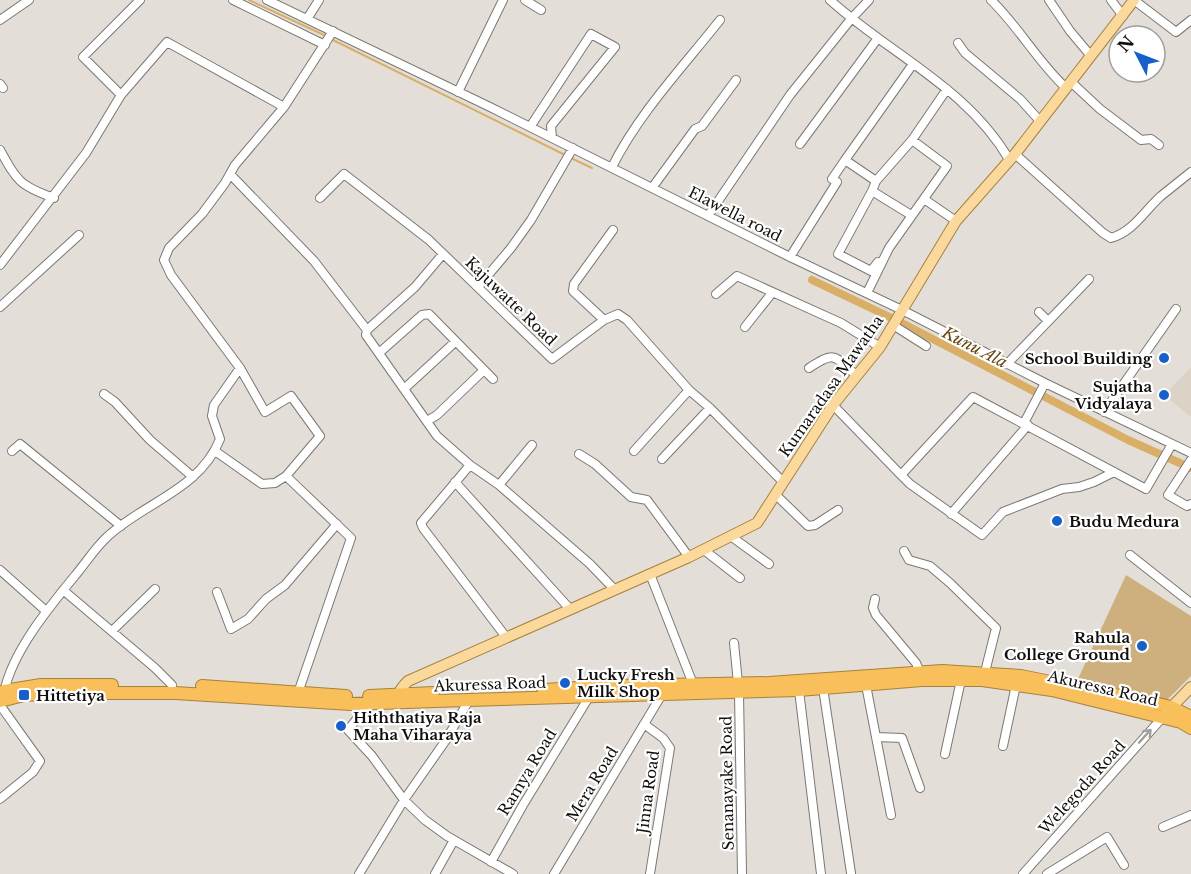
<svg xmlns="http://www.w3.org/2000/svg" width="1191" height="874" font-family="'Libre Baskerville',serif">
<rect width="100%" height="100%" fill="#e3dfd8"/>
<path fill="#dcd3c7" d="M 1191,367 L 1191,417 L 1164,395 Z"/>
<path fill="#ceaf7e" d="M 1126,575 L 1191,616 L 1191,676 L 1166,701 L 1078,679 Z"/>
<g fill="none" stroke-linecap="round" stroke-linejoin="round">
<path stroke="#d9af68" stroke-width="2" d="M 249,0 L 324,35
M 333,40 L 563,154
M 571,158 L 592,168"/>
<path stroke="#d9af68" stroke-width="8" d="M 812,280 L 896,320 L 1128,440 L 1191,468"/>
<g stroke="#7b7872" stroke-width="10">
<path id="minor" d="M 233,0 L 325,45
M 267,0 L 490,107 L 790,257 L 902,310 L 1045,383 L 1191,453
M 525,0 L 541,10
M 830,0 C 891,55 968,88 1010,161
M 991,0 C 1019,27 1037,61 1066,88
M 1049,0 L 1070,31 L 1091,56
M 1111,0 L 1123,16
M 1134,0 L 1176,32 L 1191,20
M 307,19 L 319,0
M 0,20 L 29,0
M 958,43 L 965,53 L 1020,99 L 1040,121
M 1071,82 L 1100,109 L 1141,140 L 1151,139 L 1159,145
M 0,84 L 3,88
M 458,92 L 503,0
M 121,95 L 83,57 L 140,0
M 284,107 L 235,165 L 225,183 L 202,214 L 169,248 L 164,260 L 171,275 L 240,368 L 265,412 L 291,396 L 320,436 L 286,476
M 530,127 L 591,34 L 615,47 L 551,126 L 552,138
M 800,144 L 878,38
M 0,150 C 17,181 20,186 54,198
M 1015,154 L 1103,233 L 1111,238 C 1133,232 1145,210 1161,196 C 1171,188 1181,180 1191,172
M 612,167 C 639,113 682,68 720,20
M 230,174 L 314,261 L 367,330
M 876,181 L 845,160 L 913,64
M 652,188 L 695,129 L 702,126 L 736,80
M 872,191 L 838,254 L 871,271 L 878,262
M 320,198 L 344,174 L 429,240 L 552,359 L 604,320 L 618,314 L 627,320 L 689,390 L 710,408 L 783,482
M 924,199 L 956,221
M 911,215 L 872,191 L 876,181 L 912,140 L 947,89
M 708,216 L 790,95 L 851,19 L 869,0
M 443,254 L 415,287 L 367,330 L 366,335 L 437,436 L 470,465 L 499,485 L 590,564 L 615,590
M 790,257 L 837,182 L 832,179 L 845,160
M 0,265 L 86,153 L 121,95 L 167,42 L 284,107 L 333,31
M 478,287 L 511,248 L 531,220 L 573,148
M 867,293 L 889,248 L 947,166 L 912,140
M 716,294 L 737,276 L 841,323 L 880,347
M 0,307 L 79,235
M 1039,312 L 1048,321
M 604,320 L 573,291 L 574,284 L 613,230
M 893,325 L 926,346
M 745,327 L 772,293
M 379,353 L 422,315 L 429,314 L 493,379
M 1007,364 L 1089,279
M 809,368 C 836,350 834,356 857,376
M 404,389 L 455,342
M 104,394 L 115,402 L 150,440 L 193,477
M 833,405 L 901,475
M 1104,412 L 1176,309
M 427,421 L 437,415 L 484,370
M 1024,423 L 1045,383
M 12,451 L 20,444 L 121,526
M 215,451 L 262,484 L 275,483 L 286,476 L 351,538 L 298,693
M 634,451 L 689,390
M 579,454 L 595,464 L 631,497 L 647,500 L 689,557
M 662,459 L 710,408
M 1191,460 L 1168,495 L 1187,506 L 1191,504
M 470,465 L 421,523 L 423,528 L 506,637
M 1114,472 L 1094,482 L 1079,487 L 1062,489 L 1003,512 L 982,535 L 910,484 L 901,475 L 973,397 L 1146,489 L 1172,444
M 455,482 L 570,609
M 499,485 L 532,445
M 775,494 L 808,526 L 815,525 L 838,510
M 951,514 L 1028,425
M 732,537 L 769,564
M 704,550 L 740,578
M 904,551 L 909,560 L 930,566 L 950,583 L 996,628 L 985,672
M 1130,555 L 1191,603
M 0,570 L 46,611
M 650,574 L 693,684
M 63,590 L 155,668 L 172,685
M 217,592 L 231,629 L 248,619 L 266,599 L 285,585 L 337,524
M 875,599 L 873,608 L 876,615 L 916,663 L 920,672
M 112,631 L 155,589
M 734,643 L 738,683
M 866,685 L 891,815
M 823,688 L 851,873
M 799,690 L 821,874
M 739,692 L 742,874
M 4,693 C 12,651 51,605 78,572 C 87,561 96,547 107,537 C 143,503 200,490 220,439 L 212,416 L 214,405 L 240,368
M 369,704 L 348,730 L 372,756 L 404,800 L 425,820 L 447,836 L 513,874
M 0,705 L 40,761 L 33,772 L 0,799
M 644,724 L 663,738 L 670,748 L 650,874
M 876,737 L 902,738 L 920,788
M 1003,746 L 1016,685
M 945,754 L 961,680
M 1163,827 L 1191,815
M 491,862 L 523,805 L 589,697
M 359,874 L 404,800 L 446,740 L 469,700
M 435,874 L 454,840
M 554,874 L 664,691
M 1023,874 L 1162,718
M 1047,874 L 1107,837 L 1124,865"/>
</g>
<g stroke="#a7813f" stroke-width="12">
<path id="major" d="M 399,701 C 398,692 401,688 408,681 L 689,557 L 757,523 L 833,405 L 880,347 L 956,221 L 1015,154 L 1134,0
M 1166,713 L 1191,687"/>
</g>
<g stroke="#a7813f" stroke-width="14">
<path id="highway" d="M 202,686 L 346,696
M 543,690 L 613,686 L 769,683 L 942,671 L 1021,676 L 1154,703 L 1171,707 L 1191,717
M 4,691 L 41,685 L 112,685
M 369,696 L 433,693
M 0,701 L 24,695 L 63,693 L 175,693 L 351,704 L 435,701 L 799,690 L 922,680 L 982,680 L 1052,690 L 1181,722 L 1191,728"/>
</g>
<use href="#minor" stroke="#fff" stroke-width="8"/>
<use href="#major" stroke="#fbd99c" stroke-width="10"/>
<use href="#highway" stroke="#f8bf5a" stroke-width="12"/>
</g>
<defs><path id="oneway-shaft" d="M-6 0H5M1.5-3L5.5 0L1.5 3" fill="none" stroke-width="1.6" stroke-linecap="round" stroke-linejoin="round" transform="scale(1.5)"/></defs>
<use stroke="#9f9f9e" href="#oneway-shaft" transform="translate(1145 736) rotate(-48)"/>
<g fill="#175fc9" stroke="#fff" stroke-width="2">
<circle cx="1164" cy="358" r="6"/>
<circle cx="1164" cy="395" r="6"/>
<circle cx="1057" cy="521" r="6"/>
<circle cx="1142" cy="646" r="6"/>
<circle cx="565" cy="683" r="6"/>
<rect x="18" y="689" width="12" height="12" rx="3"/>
<circle cx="341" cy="726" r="6"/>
</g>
<g text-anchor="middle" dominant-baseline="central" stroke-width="4.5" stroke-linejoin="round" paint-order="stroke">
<g font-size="15" fill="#100f0d" stroke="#fff">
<text transform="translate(735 214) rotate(27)">Elawella road</text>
<text transform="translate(511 301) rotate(44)">Kajuwatte Road</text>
<text transform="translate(831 386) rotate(-55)">Kumaradasa Mawatha</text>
<text transform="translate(490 684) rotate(-2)">Akuressa Road</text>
<text transform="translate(1103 688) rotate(13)">Akuressa Road</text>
<text transform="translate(527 772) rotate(-59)">Ramya Road</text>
<text transform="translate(727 783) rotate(-91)">Senanayake Road</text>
<text transform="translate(592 784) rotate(-59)">Mera Road</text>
<text transform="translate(1082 787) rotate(-48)">Welegoda Road</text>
<text transform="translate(648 792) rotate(-82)">Jinna Road</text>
</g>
<g font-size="15" font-weight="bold" fill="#100f0d" stroke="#fff" text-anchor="start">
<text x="1152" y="358" text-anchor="end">School Building</text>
<text x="1152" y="386" text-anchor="end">Sujatha<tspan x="1152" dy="17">Vidyalaya</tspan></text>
<text x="1069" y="521">Budu Medura</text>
<text x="1130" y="637" text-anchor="end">Rahula<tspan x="1130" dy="17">College Ground</tspan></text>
<text x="577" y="674">Lucky Fresh<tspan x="577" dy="17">Milk Shop</tspan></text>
<text x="36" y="695">Hittetiya</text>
<text x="353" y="717">Hiththatiya Raja<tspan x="353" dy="17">Maha Viharaya</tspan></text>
</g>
<g font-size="16" font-style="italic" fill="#674a13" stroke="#fff">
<text transform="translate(975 347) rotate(27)">Kunu Ala</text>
</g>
</g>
<g transform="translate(1137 54) rotate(312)"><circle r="28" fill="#ffffff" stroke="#9f9f9e" stroke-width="1.5"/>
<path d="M0-4.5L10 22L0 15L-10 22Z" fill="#175fc9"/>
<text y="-9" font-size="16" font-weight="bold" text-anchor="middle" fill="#100f0d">N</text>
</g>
</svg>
